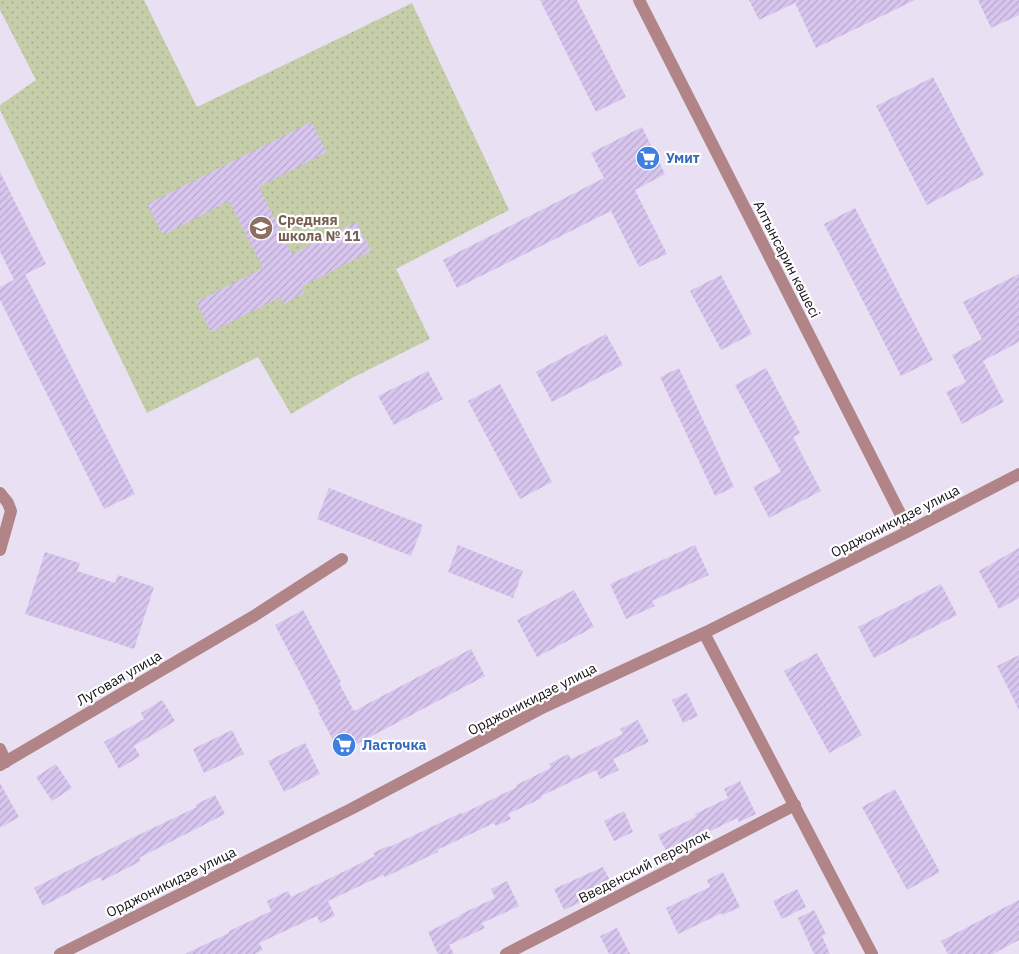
<svg xmlns="http://www.w3.org/2000/svg" width="1019" height="954" font-family="'IBM Plex Sans',sans-serif">
<defs>
<pattern id="grass-dots" width="8" height="8" patternUnits="userSpaceOnUse" patternTransform="scale(1.25)"><rect width="8" height="8" fill="#c5cea9"/><path d="M2 2h.1M6 6h.1" fill="none" stroke="#a8b091" stroke-width="1.8" stroke-linecap="round"/></pattern>
<pattern id="building-hatch" width="6" height="6" patternUnits="userSpaceOnUse" patternTransform="scale(1.25)"><rect width="6" height="6" fill="#d8c6ef"/><path d="M-1 1l2-2M0 6l6-6M5 7l2-2" fill="none" stroke="#b8a9cc"/></pattern>
</defs>
<rect width="100%" height="100%" fill="#e9e1f3"/>
<path fill="url(#grass-dots)" d="M 0,0 L 144,0 L 197,107 L 412,3 L 509,210 L 396,269 L 430,339 L 352,378 L 291,414 L 258,357 L 147,413 L 0,110 L 0,105 L 36,80 L 0,10 Z"/>
<path fill="url(#building-hatch)" d="M 540,0 L 577,0 L 626,97 L 596,112 Z
M 749,0 L 915,0 L 816,48 L 795,3 L 759,20 Z
M 978,0 L 1019,0 L 1019,15 L 991,28 Z
M 933,77 L 984,175 L 927,205 L 876,106 Z
M 311,122 L 327,152 L 259,187 L 292,254 L 356,222 L 371,251 L 301,287 L 304,293 L 283,304 L 280,297 L 211,332 L 196,302 L 263,268 L 229,201 L 163,235 L 147,204 Z
M 642,127 L 665,174 L 635,190 L 667,254 L 639,267 L 611,211 L 457,288 L 443,260 L 604,178 L 591,153 Z
M 0,172 L 46,264 L 14,280 L 0,251 Z
M 855,208 L 933,360 L 901,376 L 824,224 Z
M 25,274 L 135,494 L 104,509 L 0,300 L 0,287 Z
M 1019,274 L 1019,342 L 983,361 L 1004,402 L 962,424 L 946,392 L 966,382 L 952,355 L 982,339 L 963,302 Z
M 721,275 L 752,334 L 721,350 L 690,291 Z
M 606,334 L 623,365 L 552,402 L 536,372 Z
M 679,368 L 734,487 L 715,496 L 660,377 Z
M 766,368 L 800,433 L 793,437 L 821,491 L 769,518 L 753,487 L 781,472 L 735,385 Z
M 428,371 L 443,399 L 394,425 L 378,396 Z
M 500,384 L 552,482 L 520,499 L 468,401 Z
M 329,488 L 423,525 L 411,556 L 317,519 Z
M 458,545 L 523,571 L 513,598 L 448,572 Z
M 695,545 L 709,575 L 652,601 L 655,606 L 626,619 L 610,584 Z
M 1019,548 L 1019,598 L 999,609 L 979,571 Z
M 45,552 L 80,563 L 77,571 L 115,583 L 118,575 L 154,587 L 134,649 L 25,614 Z
M 941,584 L 957,615 L 874,658 L 858,627 Z
M 574,590 L 594,627 L 537,657 L 517,620 Z
M 303,610 L 341,682 L 339,683 L 354,711 L 471,649 L 485,676 L 340,753 L 318,712 L 320,712 L 275,625 Z
M 817,653 L 862,735 L 829,753 L 784,671 Z
M 1019,655 L 1019,710 L 997,666 Z
M 687,693 L 698,716 L 683,723 L 672,700 Z
M 162,700 L 175,721 L 134,746 L 140,756 L 119,769 L 104,742 L 144,719 L 141,713 Z
M 638,720 L 649,742 L 613,759 L 619,770 L 600,779 L 596,770 L 541,796 L 542,798 L 508,814 L 511,819 L 496,826 L 494,823 L 437,850 L 438,852 L 385,877 L 383,875 L 328,901 L 335,916 L 320,923 L 317,916 L 259,943 L 263,950 L 254,954 L 185,954 L 229,933 L 229,931 L 271,911 L 267,901 L 288,891 L 291,897 L 339,874 L 375,856 L 373,853 L 388,846 L 389,847 L 461,813 L 462,814 L 517,787 L 516,785 L 551,768 L 549,764 L 568,754 L 571,759 L 623,734 L 620,729 Z
M 232,730 L 244,754 L 204,773 L 193,749 Z
M 305,743 L 320,774 L 284,792 L 268,761 Z
M 56,764 L 72,788 L 52,801 L 36,777 Z
M 740,781 L 756,814 L 739,822 L 737,818 L 686,843 L 688,848 L 669,857 L 658,835 L 696,817 L 695,814 L 728,798 L 724,789 Z
M 0,783 L 19,817 L 0,828 Z
M 895,789 L 940,872 L 907,890 L 862,807 Z
M 215,795 L 225,814 L 139,858 L 141,861 L 102,881 L 100,877 L 43,906 L 34,888 L 130,839 L 197,807 L 195,805 Z
M 624,811 L 633,832 L 614,841 L 604,821 Z
M 603,867 L 614,888 L 594,898 L 593,896 L 564,910 L 554,889 Z
M 723,872 L 740,907 L 723,915 L 722,913 L 678,934 L 666,908 L 710,887 L 707,880 Z
M 507,881 L 519,906 L 482,923 L 485,928 L 449,945 L 454,954 L 438,954 L 428,932 L 460,916 L 459,915 L 495,898 L 491,889 Z
M 797,889 L 806,907 L 782,919 L 773,901 Z
M 1019,900 L 1019,940 L 993,954 L 948,954 L 941,941 Z
M 814,910 L 826,934 L 822,936 L 830,954 L 814,954 L 798,918 Z
M 617,928 L 630,954 L 609,954 L 600,936 Z"/>
<g fill="none" stroke-linecap="round" stroke-linejoin="round">
<path stroke="#b18587" stroke-width="12" d="M 0,493 L 8,503 L 11,511 L 0,550
M 704,633 L 872,954
M 0,749 L 6,762
M 0,765 L 254,616 L 342,559
M 506,954 L 795,805"/>
<path stroke="#b18587" stroke-width="12" d="M 639,0 L 909,531
M 60,954 L 351,809 L 544,707 L 704,633 L 909,531 L 1019,474"/>
</g>
<defs>
<g id="supermarket-disc" transform="scale(1.25)"><circle r="9.5" fill="#3f7fe0" stroke="#fff"/><path d="M-6-5.5h2.5l.6 2H6L4.5 2H-2.5L-4.4-4H-6ZM-1.5 3.2a1.3 1.3 0 1 0 .1 0ZM3 3.2a1.3 1.3 0 1 0 .1 0Z" fill="#fff"/></g>
<g id="school-disc" transform="scale(1.25)"><circle r="9.5" fill="#8d6e63" stroke="#fff"/><path d="M0-5L7-2L0 1L-7-2ZM-4 1L0 2.5L4 1V4Q0 6-4 4Z" fill="#fff"/></g>
</defs>
<g fill-rule="evenodd">
<use href="#supermarket-disc" x="648" y="158"/>
<use href="#school-disc" x="261" y="228"/>
<use href="#supermarket-disc" x="344" y="745"/>
</g>
<g text-anchor="middle" dominant-baseline="central" stroke-width="4.5" stroke-linejoin="round" paint-order="stroke">
<g font-size="14" font-weight="bold" fill="#366cbe" stroke="#fff" text-anchor="start">
<text x="666" y="158">Умит</text>
<text x="362" y="745">Ласточка</text>
</g>
<g font-size="14" font-weight="bold" fill="#785e54" stroke="#fff" text-anchor="start">
<text x="278" y="220">Средняя<tspan x="278" dy="16">школа № 11</tspan></text>
</g>
<g font-size="14" fill="#131016" stroke="#fff">
<text transform="translate(787 259) rotate(63)">Алтынсарин көшесі</text>
<text transform="translate(895 521) rotate(-27)">Орджоникидзе улица</text>
<text transform="translate(119 678) rotate(-30)">Луговая улица</text>
<text transform="translate(532 699) rotate(-27)">Орджоникидзе улица</text>
<text transform="translate(644 866) rotate(-27)">Введенский переулок</text>
<text transform="translate(171 882) rotate(-26)">Орджоникидзе улица</text>
</g>
</g>
</svg>
